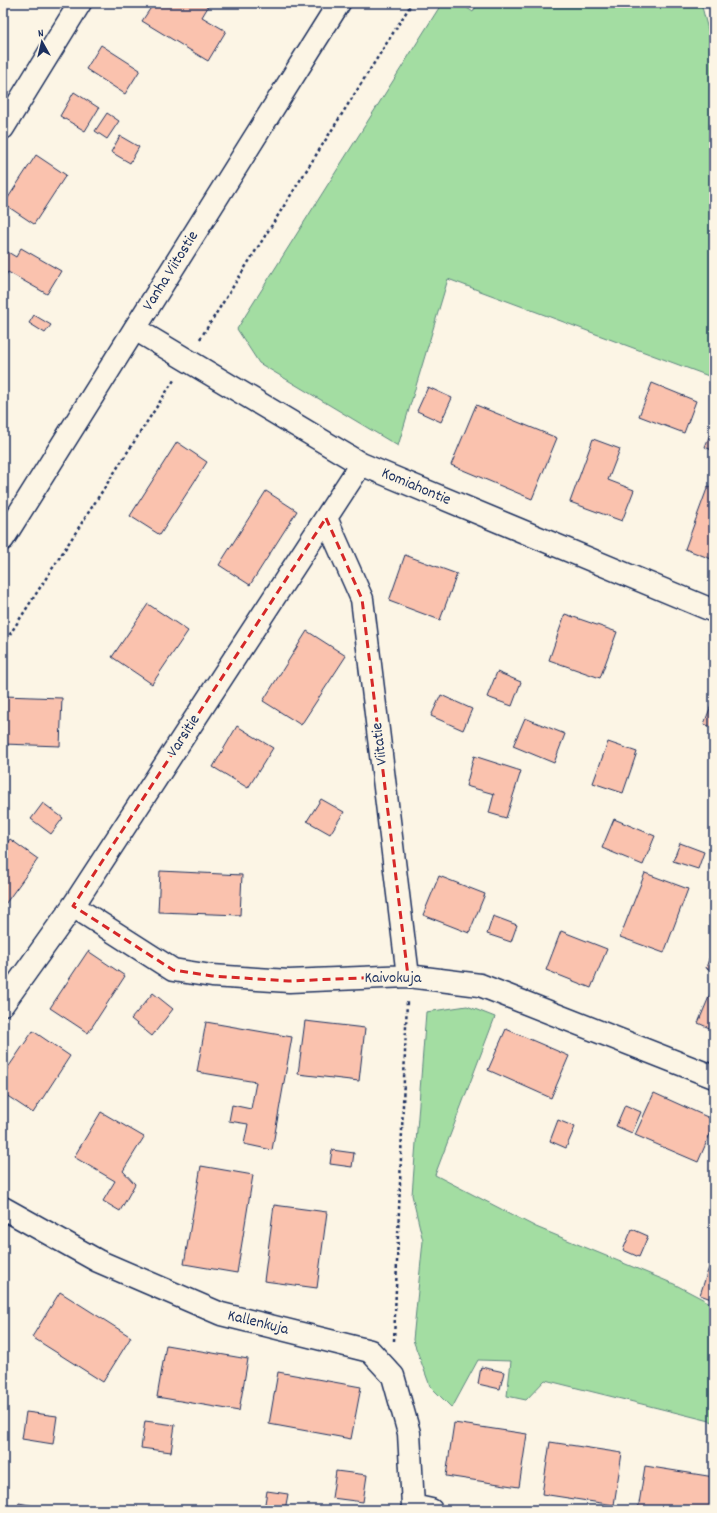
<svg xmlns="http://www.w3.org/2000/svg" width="717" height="1513" font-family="Dekko,sans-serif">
<rect width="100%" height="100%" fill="#fcf5e5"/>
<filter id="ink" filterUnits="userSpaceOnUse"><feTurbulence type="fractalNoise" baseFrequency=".025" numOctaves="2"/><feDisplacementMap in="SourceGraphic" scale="8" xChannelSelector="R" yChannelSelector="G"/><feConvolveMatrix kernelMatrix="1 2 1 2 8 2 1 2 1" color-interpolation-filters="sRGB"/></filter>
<g filter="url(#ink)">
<path fill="#a3dda2" stroke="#5f8680" d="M 442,3 L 460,3 L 473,12 L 478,3 L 701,3 L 714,53 L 714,378 L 448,279 L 398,446 L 259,363 L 237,329 Z
M 467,1006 L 495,1017 L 435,1175 L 536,1227 L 674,1284 L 714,1305 L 714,1422 L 545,1380 L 526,1400 L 507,1396 L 511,1361 L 478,1360 L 452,1408 L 430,1386 L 413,1340 L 423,1241 L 412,1195 L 426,1012 Z"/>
<path fill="#fac2ae" stroke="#1b2f5e" d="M 154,3 L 201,3 L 208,7 L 202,17 L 226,31 L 208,61 L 142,21 Z
M 101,45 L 140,70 L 125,94 L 86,69 Z
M 74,92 L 99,108 L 85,131 L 60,116 Z
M 107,113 L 119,121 L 107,139 L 95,131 Z
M 120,136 L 139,147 L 130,163 L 111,152 Z
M 36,155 L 66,175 L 34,224 L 4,204 Z
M 21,248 L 61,271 L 47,294 L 8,272 L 3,280 L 3,249 L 16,257 Z
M 34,315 L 51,325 L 45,333 L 29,323 Z
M 652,383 L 696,401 L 684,433 L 639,416 Z
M 428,387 L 452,398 L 441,422 L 417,411 Z
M 476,405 L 557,438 L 532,499 L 451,465 Z
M 714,424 L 714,451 L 705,447 Z
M 593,439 L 620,449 L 608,480 L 634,490 L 622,521 L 570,502 Z
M 177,442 L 207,462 L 160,535 L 130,516 Z
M 708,486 L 714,489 L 714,560 L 685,549 Z
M 266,491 L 297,511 L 250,585 L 219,565 Z
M 405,555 L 457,574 L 440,620 L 389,601 Z
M 148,604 L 188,631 L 152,684 L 112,657 Z
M 565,614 L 617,632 L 600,678 L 549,660 Z
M 307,631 L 346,656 L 301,725 L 263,701 Z
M 497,672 L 521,682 L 512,706 L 487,697 Z
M 441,695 L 472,709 L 463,730 L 431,716 Z
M 3,696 L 62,698 L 60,746 L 3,744 Z
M 714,698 L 714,728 L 704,724 Z
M 525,718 L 565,734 L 554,763 L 513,746 Z
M 237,726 L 273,748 L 248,788 L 213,767 Z
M 608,742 L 637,752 L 623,793 L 593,783 Z
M 474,756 L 521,771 L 506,818 L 489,813 L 494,794 L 466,786 Z
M 321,799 L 344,812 L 330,834 L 307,821 Z
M 43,803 L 63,818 L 51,834 L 31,819 Z
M 614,819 L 655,836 L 643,865 L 602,848 Z
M 10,839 L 38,859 L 3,907 L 3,849 Z
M 680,843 L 704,852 L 698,869 L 673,861 Z
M 160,871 L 242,875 L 240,915 L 158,912 Z
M 645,873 L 688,889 L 664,953 L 620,937 Z
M 439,876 L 485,894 L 469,933 L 423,915 Z
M 493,916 L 517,925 L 511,942 L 487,934 Z
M 561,931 L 607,949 L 591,988 L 546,970 Z
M 712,950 L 714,951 L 714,971 L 706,968 Z
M 88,951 L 125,976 L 88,1033 L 50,1008 Z
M 714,985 L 714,1030 L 698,1023 Z
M 153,993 L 173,1009 L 152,1036 L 131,1019 Z
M 305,1021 L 365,1028 L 359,1081 L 298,1074 Z
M 206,1022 L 292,1037 L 272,1150 L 244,1144 L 248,1124 L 229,1121 L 232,1105 L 251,1109 L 256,1082 L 197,1072 Z
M 506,1029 L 569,1056 L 551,1098 L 488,1070 Z
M 33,1031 L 70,1056 L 33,1113 L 3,1093 L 3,1075 Z
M 654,1093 L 714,1120 L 714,1125 L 698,1162 L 635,1135 Z
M 625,1105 L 641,1112 L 632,1133 L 616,1126 Z
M 101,1112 L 144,1137 L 123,1171 L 135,1184 L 120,1211 L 103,1201 L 115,1181 L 74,1157 Z
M 558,1120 L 575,1127 L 566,1148 L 550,1141 Z
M 332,1150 L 354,1153 L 352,1167 L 330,1164 Z
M 201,1166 L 253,1175 L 237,1273 L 184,1264 Z
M 274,1205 L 327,1212 L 317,1288 L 264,1281 Z
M 632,1229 L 648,1236 L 639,1257 L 623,1250 Z
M 712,1258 L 714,1259 L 714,1300 L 700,1295 Z
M 60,1292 L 131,1337 L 103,1382 L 32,1337 Z
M 166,1345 L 248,1359 L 239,1411 L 157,1397 Z
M 481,1367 L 504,1372 L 500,1389 L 478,1384 Z
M 278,1372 L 361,1387 L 351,1439 L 269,1424 Z
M 26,1412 L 57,1416 L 53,1444 L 22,1439 Z
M 145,1421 L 175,1425 L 171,1452 L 141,1448 Z
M 454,1423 L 527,1434 L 519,1487 L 446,1476 Z
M 550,1442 L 622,1453 L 614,1505 L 542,1494 Z
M 645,1466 L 714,1477 L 714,1500 L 712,1510 L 638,1510 Z
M 336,1471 L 367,1475 L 363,1502 L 332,1498 Z
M 267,1491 L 288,1494 L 285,1510 L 264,1510 Z
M 19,1503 L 55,1510 L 17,1510 Z"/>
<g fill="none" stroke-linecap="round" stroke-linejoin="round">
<g stroke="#1b2f5e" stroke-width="25">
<path id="street" d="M 3,128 L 80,3
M 135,329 L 361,464 L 714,611
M 326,518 L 362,599 L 408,976
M 73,906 L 173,970 L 212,976 L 289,981 L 408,976 L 480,985 L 714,1077
M 3,1004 L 73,906 L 361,464
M 3,1208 L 98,1261 L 221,1314 L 370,1351 L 393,1376 L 409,1433 L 413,1506 L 412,1510
M 413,1506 L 431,1510"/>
</g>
<g stroke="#1b2f5e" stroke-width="25">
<path id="secondary" d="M 3,539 L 339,3"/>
</g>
<path stroke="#1b2f5e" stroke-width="2.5" stroke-dasharray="3 3" stroke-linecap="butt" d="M 200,339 L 412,3
M 3,645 L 174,380
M 394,1341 L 407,1000"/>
<use href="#street" stroke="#fcf5e5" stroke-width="22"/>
<use href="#secondary" stroke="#fcf5e5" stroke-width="22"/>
</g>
</g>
<path fill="none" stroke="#d62828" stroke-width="3" stroke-dasharray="8 5" stroke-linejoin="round" d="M 326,518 L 362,599 L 408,976 L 289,981 L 212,976 L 173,970 L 73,906 Z"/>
<g text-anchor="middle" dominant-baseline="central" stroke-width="4" stroke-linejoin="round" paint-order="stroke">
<g font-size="16" fill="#1b2f5e" stroke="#fcf5e5">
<text transform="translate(171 271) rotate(-58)">Vanha Viitostie</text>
<text transform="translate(416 487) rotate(23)">Komiahontie</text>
<text transform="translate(184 736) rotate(-57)">Varsitie</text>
<text transform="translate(380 744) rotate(-97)">Viitatie</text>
<text x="393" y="978">Kaivokuja</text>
<text transform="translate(258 1323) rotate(14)">Kallenkuja</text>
</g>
</g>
<rect width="717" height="1513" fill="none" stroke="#fcf5e5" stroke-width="16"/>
<rect x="8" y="8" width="701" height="1497" fill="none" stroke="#1b2f5e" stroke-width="1.5" filter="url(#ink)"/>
<g transform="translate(42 42) rotate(352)" stroke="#fcf5e5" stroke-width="3" paint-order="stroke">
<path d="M0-3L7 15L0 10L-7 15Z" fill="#1b2f5e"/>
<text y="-6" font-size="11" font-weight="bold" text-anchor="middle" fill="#1b2f5e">N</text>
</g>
</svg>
